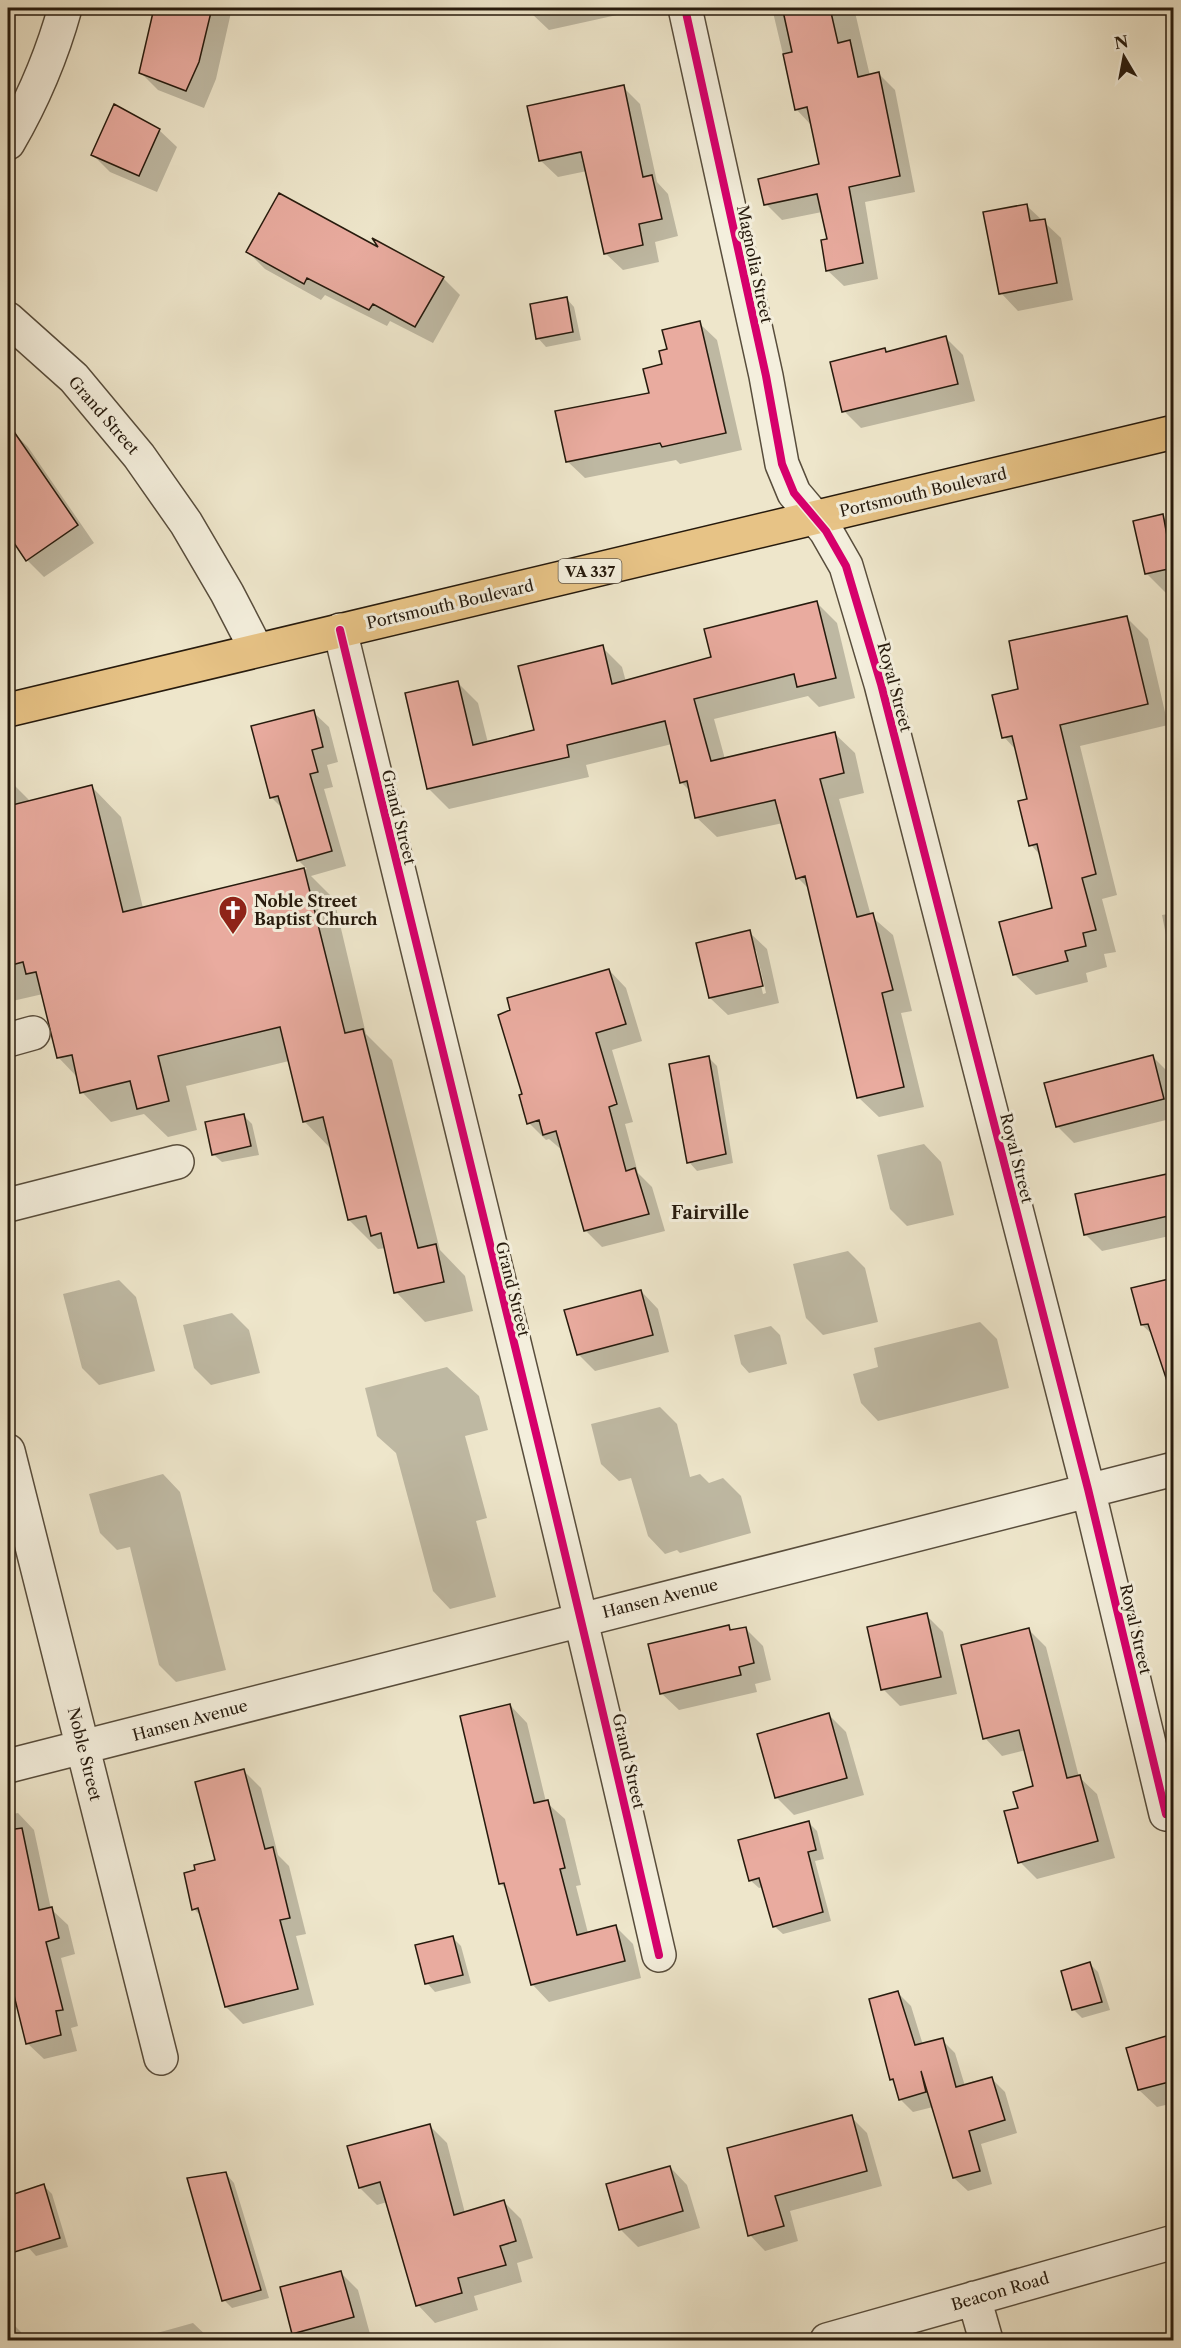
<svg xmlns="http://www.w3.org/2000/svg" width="1181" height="2348" font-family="'Libre Caslon Text',serif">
<rect width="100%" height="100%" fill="#eee6cb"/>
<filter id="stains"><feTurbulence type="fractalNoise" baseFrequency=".00333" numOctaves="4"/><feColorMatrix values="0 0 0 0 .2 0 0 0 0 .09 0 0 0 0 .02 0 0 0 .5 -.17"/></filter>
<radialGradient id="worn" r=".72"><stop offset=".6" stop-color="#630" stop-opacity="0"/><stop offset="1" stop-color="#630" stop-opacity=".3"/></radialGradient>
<path fill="#0003" fill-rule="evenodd" d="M 156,8 L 232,8 L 216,79 L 204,108 L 158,90 L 141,73 Z
M 530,8 L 616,8 L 617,15 L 549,30 L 531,13 Z
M 772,8 L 854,8 L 870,76 L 879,74 L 895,90 L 915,192 L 865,202 L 878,279 L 844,286 L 827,270 L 828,241 L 822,212 L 782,220 L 766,204 L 821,165 L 812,126 L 796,109 Z
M 623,87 L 640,104 L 657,182 L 668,194 L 678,236 L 655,242 L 659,262 L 623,270 L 605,253 L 587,171 L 558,177 L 540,160 Z
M 159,130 L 177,147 L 157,192 L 110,172 L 93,155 Z
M 1027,206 L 1061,238 L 1073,300 L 1018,311 L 1001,293 Z
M 383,251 L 443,278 L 460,295 L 433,343 L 390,321 L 387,326 L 325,295 L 321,300 L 265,269 L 248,252 Z
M 566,298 L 574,307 L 581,340 L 546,347 L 538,338 Z
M 699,323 L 717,340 L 742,450 L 680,464 L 676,460 L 585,478 L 567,461 L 650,394 L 669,351 Z
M 946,338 L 963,355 L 975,401 L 861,428 L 844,411 L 884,350 L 888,353 Z
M 11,430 L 28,447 L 94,543 L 44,577 L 27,560 L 8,531 L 8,433 Z
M 1162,516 L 1174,527 L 1174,601 L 1146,573 Z
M 817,603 L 837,623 L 855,698 L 819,707 L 808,696 L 714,719 L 725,759 L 834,733 L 855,753 L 864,793 L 839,799 L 871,916 L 893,935 L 912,1011 L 901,1013 L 924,1107 L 879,1117 L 858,1097 L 810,890 L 798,878 L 783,823 L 717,837 L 696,817 L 690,791 L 681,782 L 672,744 L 586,765 L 589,777 L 449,809 L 429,789 L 407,694 L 458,683 L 478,703 L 488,743 L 536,732 L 602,647 L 622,667 L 626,682 L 713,658 Z
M 1127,618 L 1148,639 L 1168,725 L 1080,746 L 1117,895 L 1102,899 L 1116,952 L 1104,954 L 1107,967 L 1086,973 L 1088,982 L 1036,995 L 1014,974 L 1054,909 L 1041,856 L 1031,845 L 1029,800 L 1017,751 L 1004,737 L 1020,690 Z
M 313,712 L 329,727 L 338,762 L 327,765 L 333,787 L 324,789 L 346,866 L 311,876 L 334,899 L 366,1034 L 392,1060 L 440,1250 L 465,1276 L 473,1311 L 425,1322 L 396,1292 L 386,1248 L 378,1249 L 349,1220 L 332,1150 L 304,1121 L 289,1061 L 186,1086 L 197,1130 L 168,1137 L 144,1114 L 111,1122 L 82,1092 L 78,1078 L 58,1057 L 43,994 L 8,1002 L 8,786 L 13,784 L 31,802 L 92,787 L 121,817 L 143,908 L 307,869 L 298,860 L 284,810 L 271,797 Z
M 1174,913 L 1174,958 L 1170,955 L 1162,915 Z
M 749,932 L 767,949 L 779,1003 L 728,1015 L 710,998 ZM 753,950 L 756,950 L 766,993 L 763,994 Z
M 609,970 L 626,988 L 642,1041 L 612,1050 L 633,1122 L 625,1124 L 638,1173 L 652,1187 L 665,1231 L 602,1247 L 585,1230 L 563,1151 L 549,1139 L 546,1140 L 529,1123 Z
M 1152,1056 L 1170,1074 L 1174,1089 L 1174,1118 L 1074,1143 L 1057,1126 Z
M 708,1057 L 717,1066 L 733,1163 L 697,1171 L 689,1162 Z
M 244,1116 L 252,1124 L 259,1155 L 222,1162 L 213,1154 Z
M 924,1144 L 941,1162 L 954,1215 L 907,1226 L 890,1209 L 877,1155 Z
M 1166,1175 L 1174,1183 L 1174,1235 L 1102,1251 L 1085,1234 Z
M 848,1251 L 865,1268 L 878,1322 L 823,1335 L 806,1318 L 793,1264 Z
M 1174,1279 L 1174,1395 L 1153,1335 L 1142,1325 L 1133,1289 Z
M 119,1280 L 136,1297 L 155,1371 L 99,1385 L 82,1368 L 63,1294 Z
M 641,1291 L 658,1309 L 669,1352 L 595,1371 L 578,1354 Z
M 232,1313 L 249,1330 L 260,1373 L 211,1385 L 194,1368 L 183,1325 Z
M 980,1322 L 997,1339 L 1009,1388 L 878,1421 L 861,1403 L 853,1374 L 878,1367 L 874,1348 Z
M 771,1326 L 780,1335 L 787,1364 L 749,1373 L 741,1364 L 734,1335 Z
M 447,1367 L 479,1396 L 488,1430 L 465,1436 L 487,1518 L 476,1521 L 496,1597 L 450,1609 L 433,1591 L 396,1453 L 377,1436 L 365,1388 Z
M 660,1407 L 677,1424 L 690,1477 L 700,1474 L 709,1483 L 723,1478 L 741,1496 L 751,1533 L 680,1553 L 677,1550 L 665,1554 L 648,1536 L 631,1478 L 619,1481 L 601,1464 L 591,1424 Z
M 163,1474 L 180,1492 L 226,1670 L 176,1682 L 159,1665 L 130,1547 L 117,1550 L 100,1533 L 89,1494 Z
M 926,1615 L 943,1632 L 957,1694 L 900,1706 L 883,1689 Z
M 729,1627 L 733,1631 L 745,1628 L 763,1646 L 771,1680 L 755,1684 L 757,1692 L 679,1710 L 661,1693 Z
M 1029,1630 L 1046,1647 L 1079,1777 L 1097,1794 L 1115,1858 L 1037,1879 L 1020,1862 L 1019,1809 L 1035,1787 L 1026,1750 L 1002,1756 L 985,1738 Z
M 510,1705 L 527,1723 L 546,1802 L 565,1819 L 581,1885 L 576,1886 L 588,1933 L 615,1926 L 633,1944 L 641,1978 L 549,2002 L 532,1984 L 508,1891 L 500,1883 Z
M 829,1715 L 846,1732 L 864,1795 L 794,1815 L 776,1797 Z
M 244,1771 L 261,1788 L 278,1855 L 289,1866 L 306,1934 L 296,1936 L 314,2005 L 243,2024 L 226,2007 L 202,1917 L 194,1909 L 216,1862 Z
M 18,1813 L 34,1830 L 51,1909 L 68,1925 L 75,1954 L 61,1958 L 78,2026 L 71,2028 L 77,2051 L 44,2059 L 27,2043 L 8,1971 L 8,1815 Z
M 809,1823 L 817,1831 L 824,1859 L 815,1861 L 831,1921 L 783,1934 L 774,1926 L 763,1887 L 759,1888 L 750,1880 Z
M 452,1937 L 461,1946 L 471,1983 L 435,1992 L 427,1983 Z
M 1090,1964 L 1098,1972 L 1110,2010 L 1082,2018 L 1074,2010 Z
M 898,1993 L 911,2006 L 923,2045 L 942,2040 L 955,2053 L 965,2086 L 991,2078 L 1005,2092 L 1017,2133 L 981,2144 L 992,2184 L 968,2191 L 954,2178 L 933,2107 L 913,2112 L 900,2099 L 896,2084 L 891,2079 Z
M 1174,2035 L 1174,2103 L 1157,2107 L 1139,2090 L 1128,2049 Z
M 851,2117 L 867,2133 L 882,2186 L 790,2211 L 798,2241 L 765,2251 L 750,2235 L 740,2201 Z
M 430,2126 L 447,2143 L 465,2213 L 504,2202 L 521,2219 L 533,2258 L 517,2263 L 522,2282 L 474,2296 L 478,2310 L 435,2323 L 418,2305 L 387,2202 L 377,2205 L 360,2188 Z
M 670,2167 L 687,2185 L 700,2228 L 638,2247 L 620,2229 Z
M 226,2174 L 234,2183 L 269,2298 L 232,2308 L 224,2300 Z
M 44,2186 L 52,2194 L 68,2247 L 36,2256 L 28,2247 Z
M 340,2272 L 358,2290 L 370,2334 L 346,2340 L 301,2340 L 294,2333 Z
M 8,2319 L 21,2332 L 23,2340 L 8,2340 Z
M 193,2323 L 211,2340 L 132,2340 Z"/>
<path fill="#e9ab9f" stroke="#261a0d" stroke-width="1.5" d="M 154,8 L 212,8 L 199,62 L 186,91 L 139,73 Z
M 799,8 L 830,8 L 838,43 L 850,40 L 858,77 L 879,72 L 900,176 L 849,187 L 863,263 L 826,271 L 821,240 L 827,239 L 817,194 L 764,205 L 758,179 L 819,164 L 807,107 L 795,110 L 783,54 L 792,52 L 783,11 Z
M 624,85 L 643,177 L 652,175 L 662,219 L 639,224 L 643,245 L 604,254 L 581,152 L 539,161 L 527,106 Z
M 114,104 L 160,129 L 139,176 L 91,155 Z
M 279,193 L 378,247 L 372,238 L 444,277 L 415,327 L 373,304 L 369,310 L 307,278 L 304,284 L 246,252 Z
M 1027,204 L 1030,221 L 1045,219 L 1057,283 L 999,294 L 983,212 Z
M 567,297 L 573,332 L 536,339 L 530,304 Z
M 700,321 L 726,433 L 662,447 L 660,443 L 566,462 L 555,411 L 649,393 L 643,369 L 662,364 L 659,351 L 667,349 L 662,330 Z
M 946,336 L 958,384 L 842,412 L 830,362 L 885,348 L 886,352 Z
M 8,423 L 78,525 L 26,561 L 8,534 Z
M 1163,514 L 1173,568 L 1145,574 L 1133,521 Z
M 817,601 L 836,678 L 797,687 L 794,674 L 694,699 L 711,761 L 835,732 L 844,773 L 820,779 L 857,917 L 873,913 L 893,990 L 882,993 L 904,1087 L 857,1098 L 805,876 L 796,879 L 775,800 L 695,818 L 687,781 L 680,783 L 665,721 L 567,745 L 569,757 L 427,789 L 405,693 L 458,681 L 473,745 L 534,730 L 518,666 L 603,645 L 612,684 L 711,657 L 704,629 Z
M 1127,616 L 1148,704 L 1060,725 L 1096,874 L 1082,878 L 1096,930 L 1083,933 L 1086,946 L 1065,951 L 1068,961 L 1013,975 L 999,922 L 1052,908 L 1037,844 L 1029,846 L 1018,801 L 1027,799 L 1012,736 L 1002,738 L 992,695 L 1018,689 L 1009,641 Z
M 314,710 L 323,747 L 312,750 L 318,772 L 310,774 L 332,851 L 297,861 L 278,796 L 270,798 L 251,726 Z
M 92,785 L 123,912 L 304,868 L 345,1033 L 363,1029 L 418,1248 L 436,1244 L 444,1282 L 394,1293 L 381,1233 L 371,1236 L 366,1216 L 348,1220 L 323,1117 L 303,1122 L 280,1027 L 158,1056 L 169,1101 L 137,1109 L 130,1081 L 80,1093 L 72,1055 L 57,1058 L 36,972 L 26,974 L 23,962 L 8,966 L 8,806 Z
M 750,930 L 763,986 L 709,998 L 696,943 Z
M 609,969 L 626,1024 L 596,1033 L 617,1104 L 609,1107 L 626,1171 L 635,1168 L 649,1214 L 584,1231 L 556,1131 L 543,1135 L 539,1120 L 527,1124 L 519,1095 L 522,1094 L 498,1015 L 510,1010 L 507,998 Z
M 1153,1055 L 1164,1099 L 1056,1127 L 1044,1083 Z
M 709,1056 L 726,1154 L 687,1163 L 669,1064 Z
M 244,1114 L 251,1146 L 212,1155 L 205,1122 Z
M 1167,1174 L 1173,1215 L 1084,1235 L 1075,1194 Z
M 1173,1278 L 1173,1383 L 1168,1384 L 1148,1324 L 1141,1325 L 1131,1288 Z
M 641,1290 L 653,1335 L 577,1355 L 564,1310 Z
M 927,1613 L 941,1677 L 881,1690 L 867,1627 Z
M 729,1625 L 730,1630 L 746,1627 L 754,1663 L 739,1667 L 741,1675 L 660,1694 L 648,1644 Z
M 1029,1628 L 1067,1778 L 1080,1775 L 1098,1841 L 1018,1863 L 1004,1811 L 1018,1808 L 1013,1792 L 1033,1786 L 1019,1730 L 983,1739 L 961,1645 Z
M 510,1704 L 534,1803 L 548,1800 L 565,1868 L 560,1869 L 577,1935 L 616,1925 L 625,1961 L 531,1985 L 504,1883 L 499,1884 L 460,1716 Z
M 829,1713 L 847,1778 L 775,1798 L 757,1734 Z
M 244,1769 L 265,1849 L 273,1847 L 290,1918 L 280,1920 L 298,1989 L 225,2007 L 198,1908 L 192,1910 L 184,1873 L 195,1870 L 194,1865 L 215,1860 L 195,1782 Z
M 809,1821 L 816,1850 L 808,1852 L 823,1912 L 773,1927 L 759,1878 L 749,1881 L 738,1840 Z
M 22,1828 L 39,1910 L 52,1907 L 59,1938 L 46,1942 L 63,2010 L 56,2011 L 61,2035 L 26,2044 L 8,1971 L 8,1830 Z
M 453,1936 L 463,1975 L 425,1984 L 415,1945 Z
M 1090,1962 L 1102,2002 L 1072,2010 L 1061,1971 Z
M 898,1991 L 915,2045 L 943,2038 L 956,2087 L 992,2077 L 1005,2120 L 969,2131 L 980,2171 L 953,2178 L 921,2071 L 926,2092 L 899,2100 L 893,2079 L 890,2080 L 869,1999 Z
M 1173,2034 L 1173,2081 L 1138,2090 L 1126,2048 Z
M 852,2115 L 867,2171 L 775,2196 L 784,2226 L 748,2236 L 727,2148 Z
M 430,2124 L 454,2215 L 504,2200 L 516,2241 L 500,2246 L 506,2265 L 458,2278 L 462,2293 L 416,2306 L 380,2182 L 359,2188 L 347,2146 Z
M 670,2166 L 683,2211 L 619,2230 L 606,2184 Z
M 226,2172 L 261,2290 L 222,2301 L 187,2178 Z
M 44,2184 L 60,2238 L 8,2254 L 8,2196 Z
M 341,2271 L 354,2317 L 292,2334 L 280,2287 Z"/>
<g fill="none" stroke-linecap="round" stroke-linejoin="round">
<g stroke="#584d3c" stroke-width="36">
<path id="minor" d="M 685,8 L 766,376 L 782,464 L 794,493 L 826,531 L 846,566 L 881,684 L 1088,1489 L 1166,1814
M 8,143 C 33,100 52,55 65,8
M 8,319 L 74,378 L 139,456 L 186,523 L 227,593 L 256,649
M 340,630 C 447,1072 558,1512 659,1955
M 8,1040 L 33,1033
M 8,1205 L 177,1162
M 8,1451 L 161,2058
M 8,1766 L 1174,1469
M 974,2298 L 986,2340
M 827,2340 L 1174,2242"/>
</g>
<g stroke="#261a0d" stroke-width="36">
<path id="major" d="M 8,710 L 1174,432"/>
</g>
<use href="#minor" stroke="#f4efdd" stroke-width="33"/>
<use href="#major" stroke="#e7c386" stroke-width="33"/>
<g stroke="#f4efdd" stroke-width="11">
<path id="cycleway" d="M 685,8 L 766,376 L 782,464 L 794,493 L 826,531 L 846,566 L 881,684 L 1088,1489 L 1166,1814
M 340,630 C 447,1072 558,1512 659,1955"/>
</g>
<use href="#cycleway" stroke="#d6006c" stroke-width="8"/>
</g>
<defs>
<g id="church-pin" transform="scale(1.5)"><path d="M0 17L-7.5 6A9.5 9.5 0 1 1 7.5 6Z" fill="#8f2418" stroke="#f4efdd"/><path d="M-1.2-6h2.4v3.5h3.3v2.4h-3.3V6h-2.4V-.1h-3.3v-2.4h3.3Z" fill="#fff"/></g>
</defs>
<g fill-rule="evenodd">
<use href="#church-pin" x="233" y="910"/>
</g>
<g text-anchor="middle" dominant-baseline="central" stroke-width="6" stroke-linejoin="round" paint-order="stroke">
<rect fill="#f4efdd" stroke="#645a4b" stroke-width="1.5" x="558.5" y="559" width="63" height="24" rx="4.5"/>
<g font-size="15" font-weight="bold" fill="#261a0d">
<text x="590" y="571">VA 337</text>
</g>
<g font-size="16" fill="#261a0d" stroke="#f4efdd">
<text transform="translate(755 264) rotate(78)">Magnolia Street</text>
<text transform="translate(104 415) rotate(49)">Grand Street</text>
<text transform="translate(923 492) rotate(-13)">Portsmouth Boulevard</text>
<text transform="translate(450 604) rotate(-13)">Portsmouth Boulevard</text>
<text transform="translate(895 687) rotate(75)">Royal Street</text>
<text transform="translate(399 817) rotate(76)">Grand Street</text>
<text transform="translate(1017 1158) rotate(76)">Royal Street</text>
<text transform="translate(513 1289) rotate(76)">Grand Street</text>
<text transform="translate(660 1598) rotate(-14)">Hansen Avenue</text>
<text transform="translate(1136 1629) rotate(77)">Royal Street</text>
<text transform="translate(190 1720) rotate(-15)">Hansen Avenue</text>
<text transform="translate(85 1754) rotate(76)">Noble Street</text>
<text transform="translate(629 1761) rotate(77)">Grand Street</text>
<text transform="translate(1000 2291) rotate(-16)">Beacon Road</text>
</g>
<g font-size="16" font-weight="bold" fill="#261a0d" stroke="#f4efdd" text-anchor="start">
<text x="254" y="901">Noble Street<tspan x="254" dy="18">Baptist Church</tspan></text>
</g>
<g font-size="18" font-weight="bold" fill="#261a0d" stroke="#f4efdd">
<text x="710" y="1213">Fairville</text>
</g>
</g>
<rect width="1181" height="2348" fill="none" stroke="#eee6cb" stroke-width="30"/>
<rect x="9" y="9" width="1163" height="2330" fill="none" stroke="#261a0d" stroke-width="3"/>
<rect x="15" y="15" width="1151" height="2318" fill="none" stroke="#261a0d" stroke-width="1.5"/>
<g transform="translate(1124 57) rotate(350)" stroke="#f4efdd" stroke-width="4.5" paint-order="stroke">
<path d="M0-4.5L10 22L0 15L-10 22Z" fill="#261a0d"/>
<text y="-9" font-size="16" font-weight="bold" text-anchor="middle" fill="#261a0d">N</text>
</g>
<rect width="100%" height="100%" filter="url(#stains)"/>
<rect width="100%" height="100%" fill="url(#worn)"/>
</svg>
